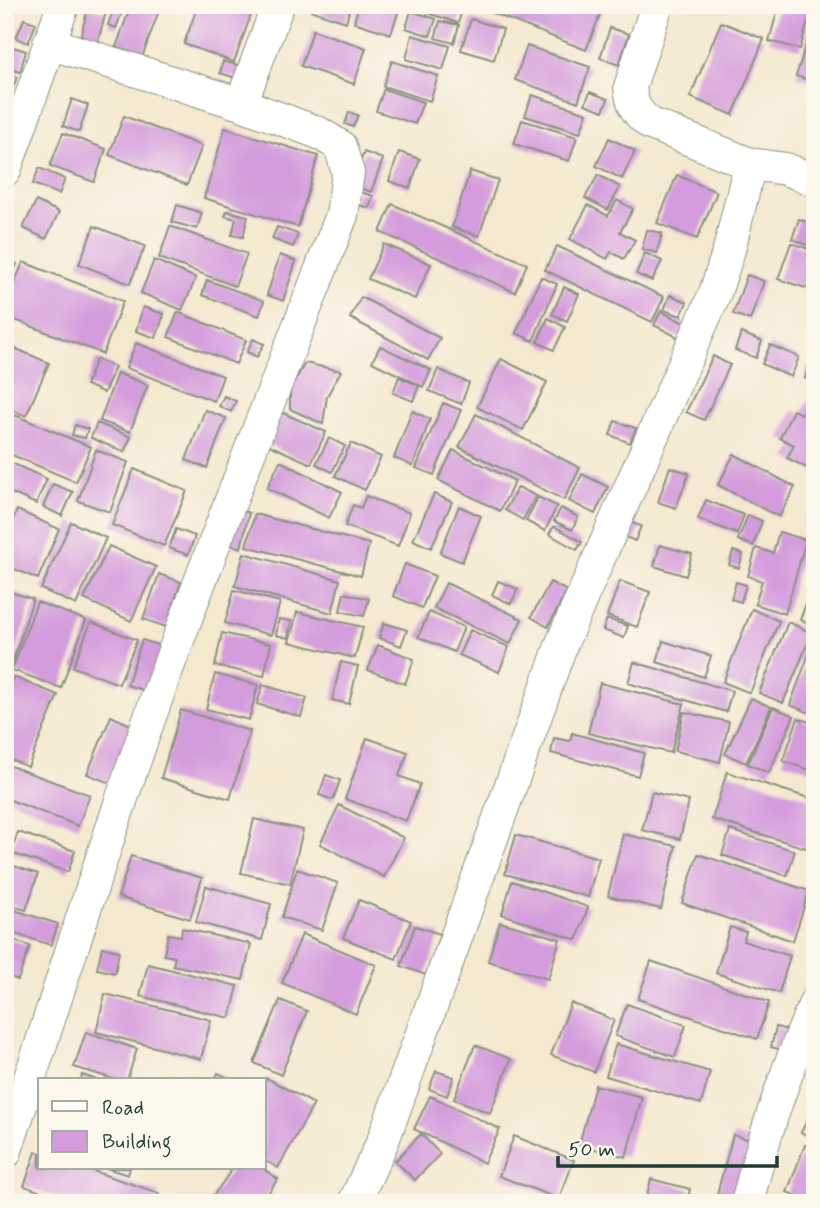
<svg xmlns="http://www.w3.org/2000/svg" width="820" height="1208" font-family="Mynerve,sans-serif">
<rect width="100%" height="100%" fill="#fbf7ec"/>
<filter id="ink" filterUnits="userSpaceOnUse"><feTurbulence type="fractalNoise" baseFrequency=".0143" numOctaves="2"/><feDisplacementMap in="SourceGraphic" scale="14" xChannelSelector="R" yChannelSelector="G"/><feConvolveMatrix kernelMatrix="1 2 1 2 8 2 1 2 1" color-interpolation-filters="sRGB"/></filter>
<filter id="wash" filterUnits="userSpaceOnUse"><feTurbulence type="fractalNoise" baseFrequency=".00686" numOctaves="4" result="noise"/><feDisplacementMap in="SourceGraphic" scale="28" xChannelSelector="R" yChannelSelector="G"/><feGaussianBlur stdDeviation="1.57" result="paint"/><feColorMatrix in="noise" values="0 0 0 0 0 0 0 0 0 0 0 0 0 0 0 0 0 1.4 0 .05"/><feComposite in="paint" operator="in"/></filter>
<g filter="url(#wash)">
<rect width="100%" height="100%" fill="#f4e8cf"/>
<g id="blocks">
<path fill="#d49cdc" d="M 131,5 L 161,5 L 140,63 L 114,53 Z
M 198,5 L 235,5 L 252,12 L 234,62 L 184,44 Z
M 311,5 L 351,5 L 346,22 L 310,10 Z
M 359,5 L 376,5 L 398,13 L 391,34 L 354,22 Z
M 417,5 L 445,5 L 462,11 L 458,23 L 416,9 Z
M 481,5 L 599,5 L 603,7 L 586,50 L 480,8 Z
M 779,5 L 813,5 L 800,49 L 769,41 Z
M 88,7 L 106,12 L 95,52 L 78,47 Z
M 114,7 L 123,10 L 116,28 L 108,25 Z
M 411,11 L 436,19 L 430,36 L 406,28 Z
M 24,19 L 36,23 L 28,43 L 16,38 Z
M 471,19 L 503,29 L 494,60 L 461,50 Z
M 814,19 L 815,19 L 815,82 L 796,76 Z
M 440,21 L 459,25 L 454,43 L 435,38 Z
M 721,22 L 764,39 L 733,115 L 690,97 Z
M 610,28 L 629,34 L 619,65 L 600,58 Z
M 313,30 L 366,48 L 354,84 L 301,66 Z
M 412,35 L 450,46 L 443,70 L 406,59 Z
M 527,46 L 590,67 L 578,102 L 515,80 Z
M 13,47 L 26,51 L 20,72 L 7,68 Z
M 223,61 L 243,67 L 239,79 L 220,73 Z
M 392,61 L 438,76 L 430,101 L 383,86 Z
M 5,73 L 17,77 L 10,95 L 5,93 Z
M 384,89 L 423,102 L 415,124 L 376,111 Z
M 590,92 L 608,99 L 603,111 L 585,104 Z
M 532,95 L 587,113 L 580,133 L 525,116 Z
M 72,99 L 88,105 L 79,132 L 63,126 Z
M 349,112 L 358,115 L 353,127 L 345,124 Z
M 124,116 L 202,146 L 187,185 L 109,155 Z
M 522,120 L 577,137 L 569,161 L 514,144 Z
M 225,128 L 318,156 L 298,227 L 204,198 Z
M 63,133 L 106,149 L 94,182 L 50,166 Z
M 609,138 L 635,151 L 622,179 L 596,166 Z
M 364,152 L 383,159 L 371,192 L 352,185 Z
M 399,152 L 420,159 L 410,188 L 389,181 Z
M 39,168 L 65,179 L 59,194 L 33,184 Z
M 470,171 L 498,180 L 479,236 L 452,227 Z
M 598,175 L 620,187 L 608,210 L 585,198 Z
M 677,175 L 717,192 L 697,239 L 657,223 Z
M 357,191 L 373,196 L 369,208 L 354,203 Z
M 617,200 L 633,209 L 620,232 L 635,240 L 624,259 L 611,252 L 607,259 L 570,239 L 588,205 L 608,216 Z
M 36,201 L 59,212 L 46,239 L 23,228 Z
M 392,204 L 527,264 L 515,292 L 380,232 Z
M 177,205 L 202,213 L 197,229 L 172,222 Z
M 227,211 L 248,216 L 243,237 L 232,235 L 236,219 L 225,216 Z
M 799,219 L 815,225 L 815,248 L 792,239 Z
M 94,226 L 145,246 L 130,284 L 79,264 Z
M 170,226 L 247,254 L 235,286 L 159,258 Z
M 277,227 L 298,234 L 293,247 L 272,239 Z
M 647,230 L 662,233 L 657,253 L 642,249 Z
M 791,243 L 815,251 L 815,283 L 812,290 L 778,279 Z
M 384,244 L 431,264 L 415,299 L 368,279 Z
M 557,246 L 664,297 L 652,322 L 545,270 Z
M 645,253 L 662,261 L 652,281 L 636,274 Z
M 280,255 L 296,261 L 283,301 L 267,295 Z
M 5,258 L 17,264 L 5,291 Z
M 154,260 L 196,278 L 182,310 L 141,293 Z
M 23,262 L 123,301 L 103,354 L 5,316 L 5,307 Z
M 747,275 L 764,281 L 750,320 L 733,314 Z
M 541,277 L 557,284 L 533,341 L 516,333 Z
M 207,280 L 264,301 L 259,316 L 202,295 Z
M 564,287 L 579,294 L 567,321 L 552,314 Z
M 670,295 L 687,302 L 681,316 L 664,310 Z
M 361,297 L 440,338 L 428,360 L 350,318 Z
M 143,307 L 164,314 L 156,338 L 136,331 Z
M 661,311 L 686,324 L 679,338 L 654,325 Z
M 178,312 L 246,340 L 236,364 L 168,337 Z
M 548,318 L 565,327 L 554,350 L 537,342 Z
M 741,333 L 762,341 L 756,358 L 735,350 Z
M 253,339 L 264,344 L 257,357 L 247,352 Z
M 136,343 L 223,376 L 214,401 L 126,368 Z
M 5,344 L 49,363 L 26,416 L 5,407 Z
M 770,345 L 799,357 L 791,377 L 762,364 Z
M 814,345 L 815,345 L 815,381 L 805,378 Z
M 380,346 L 431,370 L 423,387 L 372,362 Z
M 713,356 L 730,365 L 704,420 L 686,412 Z
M 96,359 L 115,367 L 104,393 L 86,385 Z
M 501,359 L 547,382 L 523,430 L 477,407 Z
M 305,363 L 341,371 L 327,396 L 323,424 L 290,409 L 290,389 Z
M 438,369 L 469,383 L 461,404 L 429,391 Z
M 117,373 L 148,385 L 130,432 L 100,421 Z
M 399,377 L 419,385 L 413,401 L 393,393 Z
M 224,396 L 236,401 L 231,412 L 219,406 Z
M 809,399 L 815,402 L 815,472 L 787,458 L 794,445 L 780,438 L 793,410 L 801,414 Z
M 443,403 L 461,410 L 434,475 L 416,468 Z
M 205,410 L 226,418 L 207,468 L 186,460 Z
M 5,411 L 91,447 L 76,482 L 5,452 Z
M 412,411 L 430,419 L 413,466 L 394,458 Z
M 281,412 L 326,432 L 311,464 L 267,444 Z
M 476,414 L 580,468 L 564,500 L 459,447 Z
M 615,421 L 636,428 L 630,443 L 610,435 Z
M 97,423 L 131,437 L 124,452 L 91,438 Z
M 75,425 L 88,429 L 85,438 L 72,435 Z
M 329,438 L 345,446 L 332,472 L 316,464 Z
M 351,443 L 381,457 L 365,490 L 335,476 Z
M 96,450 L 128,462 L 110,512 L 78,501 Z
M 453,450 L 515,481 L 500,511 L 438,480 Z
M 734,454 L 795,487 L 779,517 L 718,485 Z
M 5,460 L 47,479 L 36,504 L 5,490 Z
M 280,461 L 342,492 L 329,518 L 267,488 Z
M 670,467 L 689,473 L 676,508 L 658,502 Z
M 134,469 L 187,491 L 164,546 L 112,525 Z
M 582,474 L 608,487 L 595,514 L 569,501 Z
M 53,484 L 73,492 L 62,516 L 43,507 Z
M 518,487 L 536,496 L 523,520 L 505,510 Z
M 434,494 L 452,502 L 431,548 L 413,540 Z
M 366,496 L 410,513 L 398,546 L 345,526 L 353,505 L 361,508 Z
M 538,497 L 557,506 L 545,531 L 526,521 Z
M 706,500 L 744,515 L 737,534 L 698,519 Z
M 459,506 L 481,516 L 462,562 L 440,553 Z
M 561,508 L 578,517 L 572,530 L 554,521 Z
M 17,510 L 59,529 L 38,579 L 5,565 L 5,538 Z
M 239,510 L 249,513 L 241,548 L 231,545 Z
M 255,514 L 369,544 L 361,576 L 246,546 Z
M 748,515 L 762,521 L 753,546 L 738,540 Z
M 71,522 L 106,538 L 76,605 L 41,589 Z
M 629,522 L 641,526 L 635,541 L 623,536 Z
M 554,526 L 582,542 L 577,550 L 549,534 Z
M 176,529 L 195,536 L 188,555 L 169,548 Z
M 779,532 L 806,540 L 785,614 L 755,604 L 762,581 L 748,576 L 756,548 L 773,553 Z
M 660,545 L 692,554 L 686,576 L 654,566 Z
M 109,546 L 156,567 L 131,621 L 84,599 Z
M 733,551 L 743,554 L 739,568 L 729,565 Z
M 244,553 L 340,580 L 332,613 L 235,586 Z
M 405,564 L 435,576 L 422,608 L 393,596 Z
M 159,574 L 181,582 L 166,627 L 143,619 Z
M 498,581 L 518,589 L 511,604 L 492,595 Z
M 620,581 L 650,592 L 637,627 L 607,616 Z
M 550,582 L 567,591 L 548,627 L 531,617 Z
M 736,582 L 746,585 L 741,602 L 731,599 Z
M 814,582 L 815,582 L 815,625 L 800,620 Z
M 446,583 L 522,619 L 510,644 L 434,608 Z
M 5,590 L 33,599 L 13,661 L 5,659 Z
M 234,590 L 280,602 L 271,635 L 225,623 Z
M 344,593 L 369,599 L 364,616 L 340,611 Z
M 37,602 L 86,620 L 61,688 L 12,670 Z
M 752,609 L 779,621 L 750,693 L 723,682 Z
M 297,612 L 363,627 L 355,658 L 289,642 Z
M 429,612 L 464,627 L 454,652 L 418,637 Z
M 279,619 L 291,621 L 288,638 L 276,635 Z
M 607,619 L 628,626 L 624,638 L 603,630 Z
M 91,622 L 137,640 L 119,684 L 73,667 Z
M 788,622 L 812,633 L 783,703 L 759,693 Z
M 384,623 L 407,630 L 401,646 L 379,638 Z
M 470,630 L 509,647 L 499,672 L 459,655 Z
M 222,633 L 271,644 L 264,676 L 215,666 Z
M 142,640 L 164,647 L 149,692 L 127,685 Z
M 663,641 L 711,656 L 704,677 L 657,662 Z
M 378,645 L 414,659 L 405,684 L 368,670 Z
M 810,651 L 815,653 L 815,715 L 790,705 Z
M 341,662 L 358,666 L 349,704 L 332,700 Z
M 634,662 L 732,691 L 726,712 L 628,683 Z
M 215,674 L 258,685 L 249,720 L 206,709 Z
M 13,677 L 58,695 L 28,767 L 5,757 L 5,694 Z
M 600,683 L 684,704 L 671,753 L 588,733 Z
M 263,685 L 307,698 L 301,717 L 257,704 Z
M 751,698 L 771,707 L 746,763 L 725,754 Z
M 773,707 L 794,716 L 769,773 L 748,764 Z
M 181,710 L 250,731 L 230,799 L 161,778 Z
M 684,712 L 729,722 L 720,762 L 675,751 Z
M 111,716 L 133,726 L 110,783 L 87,774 Z
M 798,718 L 815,724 L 815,772 L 783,761 Z
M 572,733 L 644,753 L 638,776 L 551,753 L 554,738 L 570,741 Z
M 367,738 L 408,752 L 399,776 L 420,784 L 406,821 L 345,799 Z
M 5,764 L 90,795 L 78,826 L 5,798 Z
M 727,772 L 815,800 L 815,851 L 712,819 Z
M 326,775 L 340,780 L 333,800 L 319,795 Z
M 652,792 L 689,801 L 680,839 L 642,830 Z
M 339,805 L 404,838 L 384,877 L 320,844 Z
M 254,819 L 303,830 L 290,884 L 241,873 Z
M 730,830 L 795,851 L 787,876 L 722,855 Z
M 18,832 L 75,851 L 68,872 L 11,853 Z
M 623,834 L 676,846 L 661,909 L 608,896 Z
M 516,835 L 599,858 L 588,897 L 505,874 Z
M 698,854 L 809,891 L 793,941 L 682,903 Z
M 131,856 L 202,878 L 190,919 L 118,897 Z
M 5,863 L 38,874 L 26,910 L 5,904 Z
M 297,869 L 338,883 L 322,930 L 282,917 Z
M 512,881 L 588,907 L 577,940 L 502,914 Z
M 206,886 L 271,904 L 262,940 L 196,922 Z
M 359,900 L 411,921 L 396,959 L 343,938 Z
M 5,907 L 58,924 L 51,945 L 5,931 Z
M 500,922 L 560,939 L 548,979 L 488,961 Z
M 415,926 L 440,934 L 426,975 L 401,966 Z
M 730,927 L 746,932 L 743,941 L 790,956 L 779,993 L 716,973 Z
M 182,928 L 251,944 L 243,980 L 173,965 L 175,957 L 164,955 L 168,934 L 181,936 Z
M 302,934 L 376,965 L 356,1014 L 282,983 Z
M 5,937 L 30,946 L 18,980 L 5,975 Z
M 102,947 L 119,951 L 115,973 L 97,969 Z
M 651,961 L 769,1002 L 757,1039 L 638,999 Z
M 148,964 L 238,986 L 230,1018 L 140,996 Z
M 105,994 L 211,1020 L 201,1059 L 96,1032 Z
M 280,1000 L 307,1011 L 281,1075 L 254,1063 Z
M 571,1003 L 614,1020 L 594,1072 L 551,1055 Z
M 627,1004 L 686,1025 L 675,1057 L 615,1036 Z
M 776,1027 L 798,1033 L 793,1053 L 771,1047 Z
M 86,1032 L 137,1049 L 127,1080 L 117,1080 L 74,1067 Z
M 616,1044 L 710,1072 L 701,1104 L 606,1076 Z
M 475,1045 L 511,1059 L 490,1113 L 454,1099 Z
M 436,1071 L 454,1077 L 447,1096 L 429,1089 Z
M 218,1073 L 232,1080 L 215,1080 Z
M 82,1075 L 97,1080 L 81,1080 Z
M 267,1078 L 314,1104 L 278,1168 L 264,1160 L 264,1083 Z
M 595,1085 L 642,1097 L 626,1157 L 579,1145 Z
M 430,1096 L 500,1129 L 484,1163 L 414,1129 Z
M 815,1106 L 815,1140 L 801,1132 Z
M 421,1134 L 440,1154 L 415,1180 L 395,1161 Z
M 733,1135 L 754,1141 L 738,1200 L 717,1194 Z
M 514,1136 L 574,1160 L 559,1199 L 499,1176 Z
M 805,1145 L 815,1149 L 815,1203 L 787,1192 Z
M 36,1152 L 40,1153 L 40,1168 L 84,1168 L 159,1193 L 155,1203 L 73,1203 L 24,1186 Z
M 106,1168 L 130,1168 L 128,1175 Z
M 233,1168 L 262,1168 L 278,1179 L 261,1203 L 208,1203 Z
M 651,1179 L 690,1189 L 687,1203 L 645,1203 Z
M 28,1196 L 55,1202 L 54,1203 L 23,1203 L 23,1200 L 27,1201 Z"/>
</g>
</g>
<g filter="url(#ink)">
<use href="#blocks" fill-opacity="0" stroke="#8a9282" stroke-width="2"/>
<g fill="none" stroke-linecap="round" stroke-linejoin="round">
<g stroke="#8a9282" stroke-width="34">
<path id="minor" d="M 657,5 L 630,87 C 632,105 636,113 651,124 L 750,164 L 786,169 L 815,181
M 241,104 L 278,5
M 5,170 L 63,5
M 5,1153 C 56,1002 102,850 156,700 C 215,537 279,377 342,215 L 348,173 L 340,146 L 319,133 L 241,104 L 49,43
M 354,1203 L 383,1141 L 562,643 L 715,293 L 729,250 L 750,164
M 747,1203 C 764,1134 787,1068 815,1003"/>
</g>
<use href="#minor" stroke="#fff" stroke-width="32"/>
</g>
</g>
<rect width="820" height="1208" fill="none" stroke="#fbf7ec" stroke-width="28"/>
<rect x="38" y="1078" width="228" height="91" fill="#fbf7ec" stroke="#a3ada2" stroke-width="2"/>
<rect x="52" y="1101" width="35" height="10" fill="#ffffff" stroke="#a3ada2" stroke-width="2"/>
<text x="102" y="1114" font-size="21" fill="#1f3d34">Road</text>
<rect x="52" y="1131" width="35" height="21" fill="#d49cdc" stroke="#a3ada2" stroke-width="2"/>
<text x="102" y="1148" font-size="21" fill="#1f3d34">Building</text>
<path d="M558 1156v10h219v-10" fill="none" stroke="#1f3d34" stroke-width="3.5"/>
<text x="568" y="1156" font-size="21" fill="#1f3d34" stroke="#fbf7ec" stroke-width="5" paint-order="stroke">50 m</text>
</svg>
